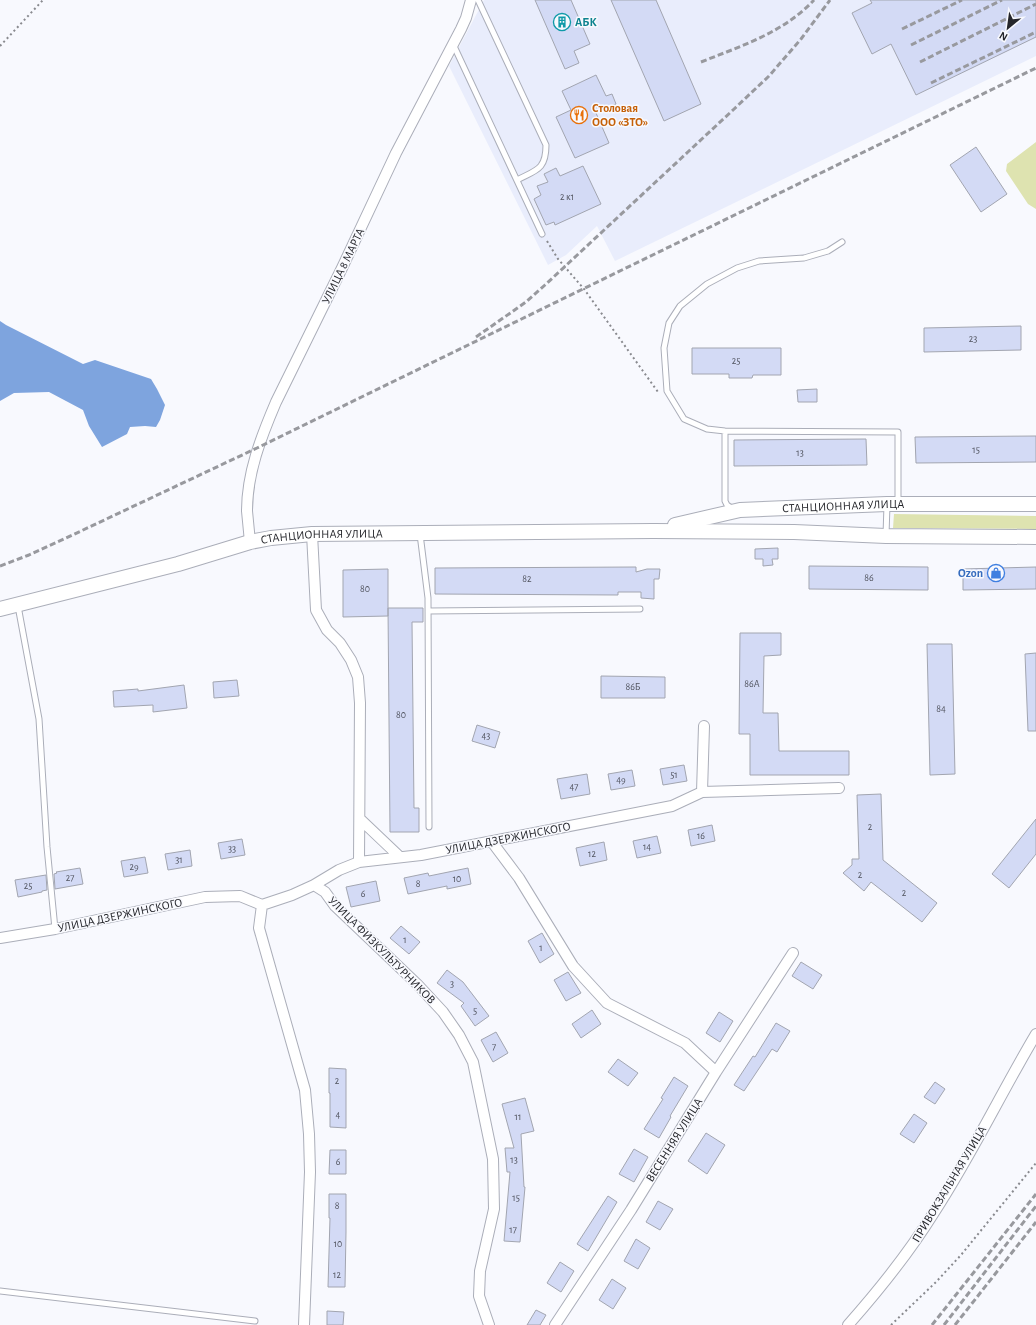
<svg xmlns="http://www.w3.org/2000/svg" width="1036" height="1325" font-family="'Alegreya Sans',sans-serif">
<rect width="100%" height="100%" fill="#f8f9fe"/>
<path fill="#e9edfc" d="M 484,0 L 1036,0 L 1036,56 L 615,261 L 597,226 L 566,255 L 548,265 L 449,66 Z"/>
<path fill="#dee3b0" d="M 1036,142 L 1036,209 L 1028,204 L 1006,171 L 1007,164 Z
M 894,514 L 1036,516 L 1036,529 L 893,528 Z"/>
<path fill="#7ea4de" d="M 0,321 L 6,325 L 83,364 L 95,360 L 151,379 L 157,389 L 165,405 L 160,420 L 156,427 L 145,426 L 130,427 L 127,434 L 102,447 L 89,426 L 83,410 L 49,392 L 14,393 L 0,401 Z"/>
<path fill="#d3daf5" stroke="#a2a5b0" d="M 535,0 L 571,0 L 590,44 L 574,51 L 579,63 L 565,69 Z
M 611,0 L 656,0 L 701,104 L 664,121 Z
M 870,0 L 1036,0 L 1036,37 L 916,95 L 891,44 L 872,54 L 852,13 L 872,3 Z
M 596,75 L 606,96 L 612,94 L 616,104 L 596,113 L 609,143 L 575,158 L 556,117 L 571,110 L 562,91 Z
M 976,147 L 1007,194 L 981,212 L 950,165 Z
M 583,166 L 601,204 L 555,225 L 554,222 L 546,225 L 534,199 L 541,195 L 537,186 L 548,182 L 544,174 L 556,168 L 560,176 Z
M 1021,326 L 1021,350 L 924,352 L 924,328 Z
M 692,348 L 781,348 L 781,375 L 753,375 L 752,378 L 729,378 L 729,374 L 692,374 Z
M 817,389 L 817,402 L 798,402 L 797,390 Z
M 1036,436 L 1036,462 L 916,463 L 915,437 Z
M 866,439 L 867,465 L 734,466 L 734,440 Z
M 778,548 L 778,559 L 772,559 L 773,565 L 763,566 L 763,559 L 755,559 L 755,549 Z
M 809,566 L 928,567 L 928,590 L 809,589 Z
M 636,567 L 636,572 L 647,569 L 660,569 L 659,579 L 654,579 L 654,599 L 641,598 L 641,592 L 618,592 L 618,595 L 435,594 L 435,568 Z
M 1036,567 L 1036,589 L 963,590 L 963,569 Z
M 388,569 L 388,616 L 343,617 L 343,570 Z
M 388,608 L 423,608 L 423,622 L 412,622 L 414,808 L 419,808 L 419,832 L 390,832 Z
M 740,633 L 781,633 L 781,655 L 764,656 L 763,713 L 778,713 L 779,751 L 849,751 L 849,775 L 750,775 L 750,734 L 739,734 Z
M 927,644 L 952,644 L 955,774 L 930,775 Z
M 1036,653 L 1036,731 L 1028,731 L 1025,654 Z
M 601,676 L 665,677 L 665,698 L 601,698 Z
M 237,680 L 239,696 L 214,698 L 213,682 Z
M 184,685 L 187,708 L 153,712 L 153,705 L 114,707 L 113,691 L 138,689 L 138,691 Z
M 477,725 L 500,732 L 495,748 L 472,741 Z
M 684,765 L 687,781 L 663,785 L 660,769 Z
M 632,770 L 635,786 L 611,790 L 608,774 Z
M 587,774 L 590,794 L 561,799 L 557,779 Z
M 881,794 L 883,860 L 937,903 L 922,922 L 871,882 L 864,891 L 843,873 L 852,865 L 852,859 L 859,859 L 857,795 Z
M 1036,819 L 1036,854 L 1009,888 L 992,874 Z
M 712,825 L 715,841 L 691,846 L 688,830 Z
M 657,836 L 661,853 L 637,858 L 633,841 Z
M 242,839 L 245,855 L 221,859 L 218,843 Z
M 604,842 L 607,860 L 580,866 L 576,848 Z
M 190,850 L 192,866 L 168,870 L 165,854 Z
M 145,857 L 148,873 L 124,877 L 121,861 Z
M 80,868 L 83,884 L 55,889 L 54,874 L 57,873 L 56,872 Z
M 468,868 L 471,884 L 447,889 L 447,886 L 408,894 L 404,878 L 428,873 L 429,876 Z
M 46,875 L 47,890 L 42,891 L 42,892 L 18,897 L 15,880 Z
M 376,881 L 380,901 L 351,907 L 346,887 Z
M 401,926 L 420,942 L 409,954 L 390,938 Z
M 542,933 L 554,954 L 540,963 L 528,941 Z
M 801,962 L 822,975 L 813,989 L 792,976 Z
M 447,970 L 463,982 L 489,1016 L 475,1026 L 461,1006 L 464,1003 L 437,983 Z
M 568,972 L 581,993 L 566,1001 L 554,980 Z
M 592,1010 L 601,1024 L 581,1038 L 572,1024 Z
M 719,1012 L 733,1021 L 720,1042 L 706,1033 Z
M 776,1023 L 790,1031 L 777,1052 L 772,1049 L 744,1091 L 734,1085 L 753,1056 L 755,1057 Z
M 496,1032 L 508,1053 L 493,1062 L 481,1040 Z
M 618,1059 L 638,1073 L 628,1086 L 608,1072 Z
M 329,1068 L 346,1069 L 346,1128 L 330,1127 L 330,1093 L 329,1093 Z
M 674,1077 L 688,1086 L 670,1116 L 671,1117 L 659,1138 L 644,1129 L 663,1099 L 661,1098 Z
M 935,1082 L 945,1089 L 935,1104 L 924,1097 Z
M 525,1098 L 534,1131 L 521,1134 L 524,1187 L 525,1187 L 520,1242 L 504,1241 L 510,1172 L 507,1172 L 505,1148 L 514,1148 L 502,1104 Z
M 914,1114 L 927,1123 L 914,1143 L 900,1134 Z
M 706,1133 L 725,1145 L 707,1174 L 688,1161 Z
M 634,1149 L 648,1157 L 634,1182 L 619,1174 Z
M 330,1150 L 346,1150 L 346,1174 L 329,1174 Z
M 329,1194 L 346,1194 L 346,1232 L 345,1287 L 328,1287 L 330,1218 L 329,1218 Z
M 608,1196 L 617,1202 L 588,1251 L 577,1244 Z
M 658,1201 L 673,1209 L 660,1230 L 646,1222 Z
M 636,1239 L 650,1248 L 638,1269 L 624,1261 Z
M 560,1262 L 574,1271 L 561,1292 L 547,1283 Z
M 612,1279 L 626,1288 L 613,1309 L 599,1300 Z
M 536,1310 L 546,1315 L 540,1325 L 527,1325 Z
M 327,1311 L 344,1312 L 343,1325 L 327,1325 Z"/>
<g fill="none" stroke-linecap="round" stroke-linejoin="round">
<g stroke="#abaeb9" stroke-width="7">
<path id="lane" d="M 478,0 L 546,145 C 546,170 536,170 517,180
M 453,44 L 542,234
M 842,242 L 828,251 L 804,258 L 759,261 L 737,268 L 707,284 L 680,306 L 669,323 L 664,348 L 667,391 L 684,419 L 707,429 L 725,431 L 898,432 L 898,502
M 725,431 L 725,501 L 727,505 L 733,509
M 420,534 L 428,598 L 429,827
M 886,535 L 887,505
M 18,606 L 39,719 L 47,847 L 55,929
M 428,611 L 640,609
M 0,1291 L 255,1321"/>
</g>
<g stroke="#abaeb9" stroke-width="12">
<path id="street" d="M 312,534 L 316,610 L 327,630 L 340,643 L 351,660 L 358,677 L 360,703 L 359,862
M 250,542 C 249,531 248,521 247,511 C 247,473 261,437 276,402 L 342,268 L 396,153 L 461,29 L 466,18 L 471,0
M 702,792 L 704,726
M 360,819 L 400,857
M 492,842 L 519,878 L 573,966 L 607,1003 L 685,1043 L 716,1072
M 314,885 L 339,870 L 359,862 L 421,855 L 672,806 L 702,792 L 839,788
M 262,905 L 292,895 L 314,885 L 325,892 L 335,906 L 417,984 L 443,1012 L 459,1035 L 473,1062 L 493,1159 L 494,1209 L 480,1271 L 479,1296 L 489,1325
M 0,938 L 55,929 L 205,897 L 240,896 L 262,905 L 259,928 L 305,1090 L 309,1134 L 310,1172 L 304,1325
M 555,1325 L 631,1210 L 716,1072 L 793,953
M 848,1325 C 879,1290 908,1254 933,1214 C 971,1156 1001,1093 1036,1034"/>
</g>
<g stroke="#abaeb9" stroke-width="16">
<g id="secondary">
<path id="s1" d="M 675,525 L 740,510 L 887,504 L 1036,504"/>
<path id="s2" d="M 0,609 L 178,564 L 250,542 L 271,538 L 312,534 L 653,531 L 794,532 L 886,536 L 1036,537"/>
</g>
</g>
<path stroke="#898a8f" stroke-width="2" stroke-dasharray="2 3" stroke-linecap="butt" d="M 0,46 L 43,0
M 547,241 L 558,259 L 584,289 L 658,392
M 891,1325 L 936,1282 L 961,1255 L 1036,1163"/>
<use href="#lane" stroke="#fff" stroke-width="5"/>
<use href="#street" stroke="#fff" stroke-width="10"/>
<use href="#secondary" stroke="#fff" stroke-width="14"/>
<path stroke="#98999e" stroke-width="3" stroke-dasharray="6 3" stroke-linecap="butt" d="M 902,29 L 962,0
M 911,45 L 1002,0
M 701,62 C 741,46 783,33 814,0
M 920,62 L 1036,4
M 931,83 L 1036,32
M 476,337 L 526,302 L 545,285 L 733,110 L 769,76 L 801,39 L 830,0
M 0,566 L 29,555 L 64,539 L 257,448 L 1036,68
M 932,1325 L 1036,1194
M 944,1325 L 1036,1206
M 955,1325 L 1036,1222"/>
</g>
<defs>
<g id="building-ring" transform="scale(0.9)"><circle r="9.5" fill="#f8f9fe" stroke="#0f9aa8" stroke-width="1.5"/><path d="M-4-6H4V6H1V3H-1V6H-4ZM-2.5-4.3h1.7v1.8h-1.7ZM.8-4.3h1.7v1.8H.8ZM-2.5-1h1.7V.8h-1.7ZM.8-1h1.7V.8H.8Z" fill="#0f9aa8"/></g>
<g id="restaurant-ring" transform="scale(0.9)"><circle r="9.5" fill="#f8f9fe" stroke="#e8710a" stroke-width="1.5"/><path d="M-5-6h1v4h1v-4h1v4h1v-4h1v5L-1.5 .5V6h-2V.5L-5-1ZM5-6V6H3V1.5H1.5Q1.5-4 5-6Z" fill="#e8710a"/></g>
<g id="shop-ring" transform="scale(0.9)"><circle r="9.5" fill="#f8f9fe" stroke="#3f7fe0" stroke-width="1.5"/><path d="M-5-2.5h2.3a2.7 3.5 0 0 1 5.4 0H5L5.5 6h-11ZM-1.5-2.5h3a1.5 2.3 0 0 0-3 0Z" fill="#3f7fe0"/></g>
</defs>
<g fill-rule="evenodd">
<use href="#building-ring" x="562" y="22"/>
<use href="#restaurant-ring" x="579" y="115"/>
<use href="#shop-ring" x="996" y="573"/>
</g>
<g text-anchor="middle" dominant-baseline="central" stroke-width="3" stroke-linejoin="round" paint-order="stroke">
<g font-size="10" fill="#50535e">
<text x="567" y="197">2 к1</text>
<text x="973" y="339">23</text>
<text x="736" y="361">25</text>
<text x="976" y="450">15</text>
<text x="800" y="453">13</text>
<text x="869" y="578">86</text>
<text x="527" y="579">82</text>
<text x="365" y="589">80</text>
<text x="752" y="684">86А</text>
<text x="633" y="687">86Б</text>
<text x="941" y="709">84</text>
<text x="401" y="715">80</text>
<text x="486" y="736">43</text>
<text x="674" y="775">51</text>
<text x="621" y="780">49</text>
<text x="574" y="787">47</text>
<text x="870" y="827">2</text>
<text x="701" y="836">16</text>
<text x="647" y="847">14</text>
<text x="232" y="849">33</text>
<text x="592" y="854">12</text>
<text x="179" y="860">31</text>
<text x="134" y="867">29</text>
<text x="860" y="875">2</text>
<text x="70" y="878">27</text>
<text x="457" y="879">10</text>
<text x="418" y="884">8</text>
<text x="28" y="886">25</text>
<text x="904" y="893">2</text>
<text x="363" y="894">6</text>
<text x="405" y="940">1</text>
<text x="541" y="948">1</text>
<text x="452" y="984">3</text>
<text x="475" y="1011">5</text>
<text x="494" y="1047">7</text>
<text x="337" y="1081">2</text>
<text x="338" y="1115">4</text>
<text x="518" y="1117">11</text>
<text x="514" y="1160">13</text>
<text x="338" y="1162">6</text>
<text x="516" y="1198">15</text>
<text x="337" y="1206">8</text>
<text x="513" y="1230">17</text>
<text x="338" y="1244">10</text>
<text x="337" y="1275">12</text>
</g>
<g font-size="12" font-weight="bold" fill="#0d838f" stroke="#f8f9fe" text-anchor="start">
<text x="575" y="22">АБК</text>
</g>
<g font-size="12" font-weight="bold" fill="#c56008" stroke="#f8f9fe" text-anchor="start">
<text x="592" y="108">Столовая<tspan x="592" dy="14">ООО «ЗТО»</tspan></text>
</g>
<g font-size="12" fill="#25262b" stroke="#f8f9fe">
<text transform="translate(343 266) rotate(-64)">УЛИЦА 8 МАРТА</text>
<text stroke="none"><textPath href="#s1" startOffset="170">СТАНЦИОННАЯ УЛИЦА</textPath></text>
<text stroke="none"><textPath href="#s2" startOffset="331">СТАНЦИОННАЯ УЛИЦА</textPath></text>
<text transform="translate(508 838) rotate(-11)">УЛИЦА ДЗЕРЖИНСКОГО</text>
<text transform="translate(120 915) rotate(-12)">УЛИЦА ДЗЕРЖИНСКОГО</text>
<text transform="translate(382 950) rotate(45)">УЛИЦА ФИЗКУЛЬТУРНИКОВ</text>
<text transform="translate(674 1140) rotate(-58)">ВЕСЕННЯЯ УЛИЦА</text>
<text transform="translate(949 1184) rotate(-59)">ПРИВОКЗАЛЬНАЯ УЛИЦА</text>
</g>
<g font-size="12" font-weight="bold" fill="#366cbe" stroke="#f8f9fe" text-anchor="end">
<text x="983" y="573">Ozon</text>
</g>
</g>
<g transform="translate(1008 28) rotate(209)" stroke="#f8f9fe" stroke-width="3" paint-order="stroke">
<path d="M0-3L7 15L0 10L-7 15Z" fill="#25262b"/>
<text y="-6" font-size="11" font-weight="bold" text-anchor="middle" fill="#25262b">N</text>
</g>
</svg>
